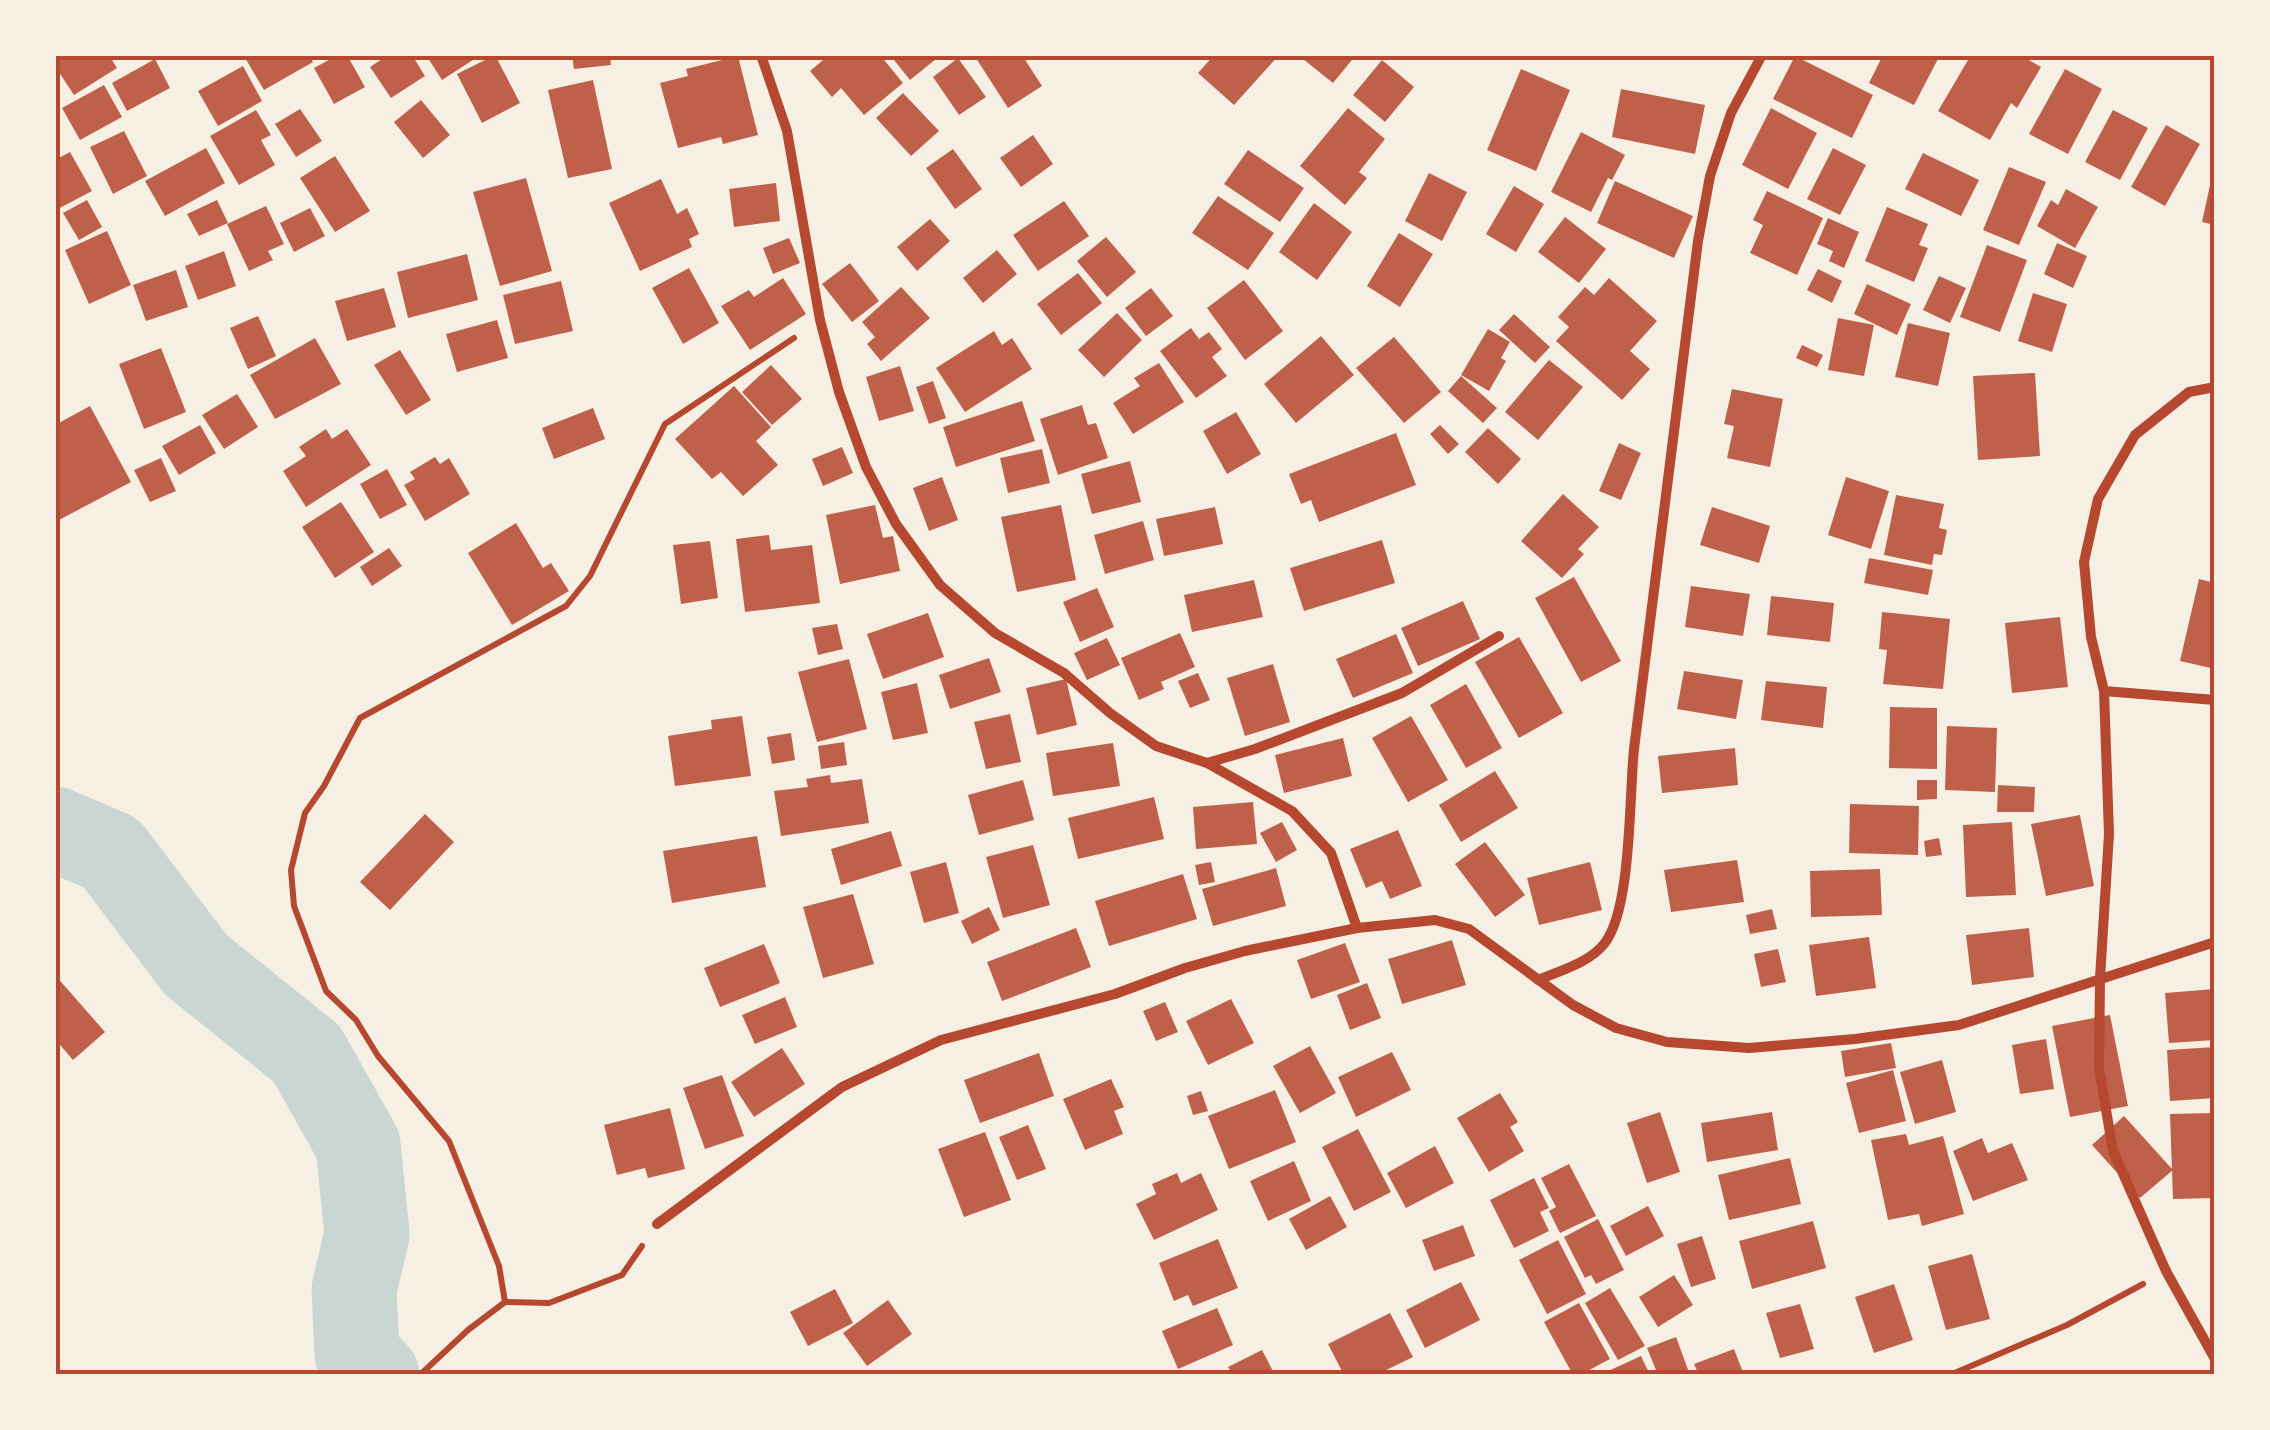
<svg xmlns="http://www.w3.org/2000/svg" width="2270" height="1430" font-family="'Noto Sans',sans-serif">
<rect width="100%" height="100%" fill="#f6efe4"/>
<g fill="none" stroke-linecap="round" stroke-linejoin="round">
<path stroke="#c9d6d2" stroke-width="85" d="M 55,829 L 111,853 L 196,965 L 307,1054 L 358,1145 L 367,1234 L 354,1290 L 357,1354 L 377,1375"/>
</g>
<path fill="#bf614a" d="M 55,55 L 109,55 L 117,68 L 74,95 L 55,66 Z
M 309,55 L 313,62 L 264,90 L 244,56 Z
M 338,55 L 347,55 L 365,87 L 334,104 L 314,68 Z
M 388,55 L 412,55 L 425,76 L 391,98 L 370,67 Z
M 426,55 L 475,55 L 476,58 L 442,80 Z
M 495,55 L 520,103 L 482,123 L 457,74 Z
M 572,55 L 610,55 L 611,65 L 574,69 Z
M 829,55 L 880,55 L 903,83 L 864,115 L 841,88 L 832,97 L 810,71 Z
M 899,55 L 941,55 L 910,80 L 894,60 Z
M 974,55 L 1022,55 L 1042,86 L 1008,108 Z
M 1214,55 L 1279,55 L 1234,105 L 1198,73 Z
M 1298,55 L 1356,55 L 1333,83 Z
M 1883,55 L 1940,55 L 1914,105 L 1869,83 Z
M 1971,55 L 2020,55 L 2041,67 L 2017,108 L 2011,103 L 1990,140 L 1938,111 Z
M 738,56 L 758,135 L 723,144 L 721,137 L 678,148 L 660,83 L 688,76 L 686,69 Z
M 1795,56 L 1873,95 L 1852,138 L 1773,99 Z
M 958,58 L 986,97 L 959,115 L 933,77 Z
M 155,59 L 170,88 L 127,111 L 112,83 Z
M 1382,60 L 1414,87 L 1385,122 L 1353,95 Z
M 243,66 L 262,101 L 218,126 L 198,91 Z
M 1521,69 L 1570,90 L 1536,171 L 1487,150 Z
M 2065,69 L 2102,89 L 2068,154 L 2029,134 Z
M 593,80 L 612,169 L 568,178 L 548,90 Z
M 104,85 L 122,117 L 80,140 L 62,108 Z
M 1621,89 L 1705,105 L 1695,154 L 1612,137 Z
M 903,93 L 939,131 L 911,156 L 876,118 Z
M 421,100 L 450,135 L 423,158 L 394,122 Z
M 1348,108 L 1385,139 L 1359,172 L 1367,178 L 1345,205 L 1300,166 Z
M 1771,108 L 1817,133 L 1788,189 L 1742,165 Z
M 300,109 L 322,141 L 296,157 L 275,124 Z
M 256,110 L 271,135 L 261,140 L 275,165 L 239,185 L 210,136 Z
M 2113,110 L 2148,128 L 2120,180 L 2085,162 Z
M 2166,125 L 2200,144 L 2165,206 L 2131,187 Z
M 124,131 L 147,176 L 113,194 L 90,147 Z
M 1581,132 L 1625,155 L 1612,180 L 1608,178 L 1591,212 L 1551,192 Z
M 1033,135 L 1053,164 L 1021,187 L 1000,158 Z
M 206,148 L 225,183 L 165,216 L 145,181 Z
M 1833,148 L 1866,165 L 1840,215 L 1807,199 Z
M 953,149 L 982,189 L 955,209 L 926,168 Z
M 1248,150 L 1304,188 L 1280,222 L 1224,184 Z
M 70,152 L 92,191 L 56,210 L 55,160 Z
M 1923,153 L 1979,180 L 1961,216 L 1905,189 Z
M 335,156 L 370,211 L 335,232 L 300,178 Z
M 2009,167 L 2046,182 L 2019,245 L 1983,230 Z
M 2213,171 L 2215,171 L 2215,225 L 2202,222 Z
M 1429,173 L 1467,192 L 1442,241 L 1405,221 Z
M 526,178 L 552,271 L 500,286 L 473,192 Z
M 661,179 L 677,214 L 687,208 L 699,234 L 689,239 L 692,247 L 640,271 L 609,203 Z
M 1615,181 L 1693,216 L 1674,258 L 1597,223 Z
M 776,183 L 780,221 L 734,227 L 729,189 Z
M 1514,186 L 1544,204 L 1516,252 L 1486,234 Z
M 2066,189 L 2098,207 L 2075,248 L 2037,226 L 2051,200 L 2058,205 Z
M 1767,191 L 1823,218 L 1797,275 L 1750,253 L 1763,225 L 1753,220 Z
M 1218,196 L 1274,233 L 1248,270 L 1192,233 Z
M 87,200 L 102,227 L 79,240 L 63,213 Z
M 217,200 L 228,223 L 199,236 L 187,214 Z
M 1064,201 L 1089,236 L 1038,271 L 1013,235 Z
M 1314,203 L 1352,232 L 1317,280 L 1279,252 Z
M 266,206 L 284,244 L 268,251 L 273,260 L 249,271 L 227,224 Z
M 1887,207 L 1928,224 L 1919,245 L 1928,248 L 1914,282 L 1865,261 Z
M 310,208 L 325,236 L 294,252 L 280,223 Z
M 1565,217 L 1606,249 L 1579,283 L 1538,252 Z
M 1828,218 L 1859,232 L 1844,268 L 1829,261 L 1833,251 L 1817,244 Z
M 930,219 L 950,241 L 917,271 L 897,247 Z
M 107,231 L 131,285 L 89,304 L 65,250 Z
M 1399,233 L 1433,254 L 1400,307 L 1367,286 Z
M 1106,237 L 1136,272 L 1107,297 L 1077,261 Z
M 789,238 L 800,263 L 773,274 L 763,248 Z
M 2057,243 L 2087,256 L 2073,288 L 2044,274 Z
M 1987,245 L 2027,260 L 2000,332 L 1960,317 Z
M 997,250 L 1017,274 L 983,303 L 963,278 Z
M 224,251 L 236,286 L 198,300 L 185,266 Z
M 467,254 L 478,300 L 408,318 L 397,272 Z
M 850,263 L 879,301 L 852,322 L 822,284 Z
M 689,268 L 719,323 L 683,344 L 652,288 Z
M 1818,269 L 1842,281 L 1832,303 L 1807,290 Z
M 176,270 L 188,307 L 146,321 L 133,285 Z
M 1078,273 L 1102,303 L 1061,335 L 1037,304 Z
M 1939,276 L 1966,288 L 1950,323 L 1923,310 Z
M 783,278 L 806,314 L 750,350 L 721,306 L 749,290 L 754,297 Z
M 1609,278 L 1657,321 L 1630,351 L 1650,369 L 1622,400 L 1556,341 L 1569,327 L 1558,317 L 1585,287 L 1594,295 Z
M 1244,280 L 1283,331 L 1245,360 L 1207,308 Z
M 561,281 L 573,331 L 515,344 L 503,295 Z
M 1867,284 L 1911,304 L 1897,335 L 1854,314 Z
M 901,287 L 930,318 L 881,361 L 867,344 L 875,337 L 862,322 Z
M 384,288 L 396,327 L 347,341 L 335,301 Z
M 1151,288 L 1173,316 L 1146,336 L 1125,308 Z
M 2033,293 L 2067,304 L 2052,352 L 2018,341 Z
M 1117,313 L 1142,340 L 1104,377 L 1078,350 Z
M 1514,314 L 1550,347 L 1535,363 L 1499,330 Z
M 258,316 L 276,356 L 248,369 L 230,328 Z
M 1838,318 L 1874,325 L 1864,376 L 1828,370 Z
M 497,320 L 508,358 L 457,372 L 446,334 Z
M 1908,323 L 1950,333 L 1938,386 L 1895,377 Z
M 1191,328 L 1199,339 L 1209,332 L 1222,349 L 1212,357 L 1227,376 L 1196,398 L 1160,351 Z
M 1488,329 L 1510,342 L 1501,358 L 1506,361 L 1489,391 L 1461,375 Z
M 994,331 L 1002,345 L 1012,338 L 1032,369 L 965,412 L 936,368 Z
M 1321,336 L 1354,375 L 1296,423 L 1264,384 Z
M 1394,337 L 1441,392 L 1404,423 L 1356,368 Z
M 315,338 L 341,384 L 275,419 L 250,375 Z
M 1802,345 L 1823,355 L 1817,367 L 1796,358 Z
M 161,348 L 186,412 L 144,429 L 119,364 Z
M 400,350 L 431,400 L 406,415 L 374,365 Z
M 1549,360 L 1583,387 L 1538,440 L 1505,412 Z
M 1159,363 L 1184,402 L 1133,434 L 1113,403 L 1140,386 L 1134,378 Z
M 771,365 L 802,399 L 772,425 L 742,392 Z
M 900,366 L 914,411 L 879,421 L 866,377 Z
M 2035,373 L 2040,456 L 1978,460 L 1973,376 Z
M 1461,376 L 1497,408 L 1483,423 L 1448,391 Z
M 933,381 L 946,418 L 929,424 L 916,387 Z
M 734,386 L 771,427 L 756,441 L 778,465 L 743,496 L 721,472 L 712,479 L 675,439 Z
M 1732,389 L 1783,399 L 1770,467 L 1727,458 L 1734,426 L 1724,424 Z
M 237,394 L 258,427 L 224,449 L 202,415 Z
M 1022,401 L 1035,441 L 956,467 L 943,427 Z
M 1082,405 L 1088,425 L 1096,423 L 1108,458 L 1058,475 L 1040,419 Z
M 90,406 L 131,482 L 59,520 L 55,514 L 55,425 Z
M 593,408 L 605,439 L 554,459 L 542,428 Z
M 1236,412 L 1261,454 L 1227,474 L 1203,431 Z
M 200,425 L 216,453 L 179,475 L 162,446 Z
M 1440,425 L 1459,444 L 1448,454 L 1430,434 Z
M 1488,428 L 1521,459 L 1498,484 L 1465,452 Z
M 326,429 L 332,439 L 347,429 L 371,465 L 306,507 L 283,471 L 306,456 L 299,447 Z
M 1396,433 L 1416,485 L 1319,522 L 1311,500 L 1301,504 L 1289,474 Z
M 1619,443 L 1641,453 L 1621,500 L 1599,491 Z
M 842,447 L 853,473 L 823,486 L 812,459 Z
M 1042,449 L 1050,483 L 1008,493 L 1000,458 Z
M 435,457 L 440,464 L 449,458 L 470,494 L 425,521 L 404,485 L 415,479 L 410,472 Z
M 161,458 L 176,491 L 150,502 L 134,470 Z
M 1130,461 L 1141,502 L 1092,514 L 1081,474 Z
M 387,469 L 407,505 L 380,519 L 360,484 Z
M 942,477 L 958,520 L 929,531 L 913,488 Z
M 1846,477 L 1889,491 L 1871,549 L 1828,535 Z
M 1563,494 L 1599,527 L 1578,549 L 1584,554 L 1562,578 L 1521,541 Z
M 1896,495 L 1944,504 L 1939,528 L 1947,530 L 1942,555 L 1934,554 L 1932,565 L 1884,555 Z
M 341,502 L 374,552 L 335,578 L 302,527 Z
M 875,505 L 883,538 L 893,536 L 900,571 L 840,584 L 826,515 Z
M 1061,505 L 1076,580 L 1017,592 L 1001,517 Z
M 1215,507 L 1223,544 L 1164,556 L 1156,519 Z
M 1712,507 L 1770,526 L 1759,563 L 1700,545 Z
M 1143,521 L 1154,560 L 1105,574 L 1094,535 Z
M 516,523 L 543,568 L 551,563 L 569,591 L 512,625 L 468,553 Z
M 769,535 L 771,550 L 812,545 L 820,603 L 745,612 L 736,539 Z
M 1382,540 L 1395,583 L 1304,611 L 1290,568 Z
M 710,541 L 718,598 L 681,604 L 673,545 Z
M 389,548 L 402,566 L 372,586 L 360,567 Z
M 1869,558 L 1933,570 L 1928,595 L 1864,583 Z
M 1574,577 L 1621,661 L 1581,682 L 1535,598 Z
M 2199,579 L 2215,583 L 2215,669 L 2180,661 Z
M 1254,580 L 1263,617 L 1192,632 L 1184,595 Z
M 1691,586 L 1750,594 L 1743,636 L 1685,627 Z
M 1097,588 L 1114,627 L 1080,642 L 1063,602 Z
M 1771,596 L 1834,603 L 1830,642 L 1767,635 Z
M 1463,601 L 1480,639 L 1418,666 L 1401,628 Z
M 1882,612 L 1950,619 L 1943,689 L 1883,684 L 1887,650 L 1879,649 Z
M 928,613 L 944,657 L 883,679 L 867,634 Z
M 2060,617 L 2068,687 L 2012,693 L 2005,623 Z
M 837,624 L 843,649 L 818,655 L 812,628 Z
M 1180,633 L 1195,667 L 1161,682 L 1164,689 L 1139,700 L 1121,658 Z
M 1396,634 L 1413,673 L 1353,698 L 1336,659 Z
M 1519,637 L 1563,713 L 1519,738 L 1475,662 Z
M 1107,638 L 1120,665 L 1087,680 L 1074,653 Z
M 989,658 L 1001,692 L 950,709 L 939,675 Z
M 849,659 L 867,729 L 817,742 L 798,672 Z
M 1273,664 L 1290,722 L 1245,736 L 1227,678 Z
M 1684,671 L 1743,680 L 1736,719 L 1677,709 Z
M 1198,673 L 1210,700 L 1190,708 L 1178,681 Z
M 1066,679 L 1077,725 L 1037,735 L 1026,688 Z
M 1766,681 L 1827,687 L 1823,728 L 1761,720 Z
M 917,683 L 928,733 L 893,740 L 881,692 Z
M 1466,684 L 1502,748 L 1466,768 L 1430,705 Z
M 1890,707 L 1937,708 L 1937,769 L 1889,768 Z
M 1010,714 L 1021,762 L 986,769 L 974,722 Z
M 742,716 L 751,776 L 675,786 L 668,736 L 712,729 L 711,720 Z
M 1411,716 L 1448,780 L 1408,802 L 1372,738 Z
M 1947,726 L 1997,728 L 1995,792 L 1945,790 Z
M 791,733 L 795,760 L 772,764 L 767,737 Z
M 1343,738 L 1352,776 L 1284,793 L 1275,755 Z
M 844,742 L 847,765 L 821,769 L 818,746 Z
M 1113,743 L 1120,786 L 1053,796 L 1046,753 Z
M 1735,748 L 1738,785 L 1662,793 L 1658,756 Z
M 1495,771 L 1518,808 L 1461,842 L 1439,805 Z
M 830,775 L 831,783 L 862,779 L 869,823 L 781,836 L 774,791 L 808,787 L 806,779 Z
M 1023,780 L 1034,820 L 979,835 L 968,795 Z
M 1917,780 L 1937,780 L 1937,799 L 1917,800 Z
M 1998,785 L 2035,787 L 2034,812 L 1997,812 Z
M 1154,797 L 1164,839 L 1078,859 L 1068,818 Z
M 1253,802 L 1257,844 L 1196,849 L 1193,807 Z
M 1850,804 L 1919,806 L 1918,855 L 1849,853 Z
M 425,814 L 454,842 L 390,910 L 360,882 Z
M 2080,815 L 2094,886 L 2046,896 L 2031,824 Z
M 1282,822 L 1297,850 L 1276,862 L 1260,833 Z
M 2012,822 L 2016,895 L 1966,897 L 1963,825 Z
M 1398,830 L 1422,886 L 1390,899 L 1382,881 L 1366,888 L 1350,849 Z
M 891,831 L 902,866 L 841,885 L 831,849 Z
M 757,836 L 766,887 L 672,903 L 663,851 Z
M 1939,838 L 1942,855 L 1926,857 L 1924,841 Z
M 1485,842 L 1525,895 L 1495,917 L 1455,864 Z
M 1033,845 L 1050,905 L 1003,918 L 986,857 Z
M 1737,860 L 1744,902 L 1671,912 L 1664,870 Z
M 946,862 L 959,913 L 924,923 L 910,872 Z
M 1211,862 L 1215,882 L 1199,885 L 1195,865 Z
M 1590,862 L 1602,910 L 1539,925 L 1527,878 Z
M 1276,868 L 1286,906 L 1213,926 L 1202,889 Z
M 1880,869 L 1882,915 L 1811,917 L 1810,871 Z
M 1183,874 L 1197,919 L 1109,946 L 1095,901 Z
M 853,894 L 874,964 L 823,978 L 803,907 Z
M 989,907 L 1000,930 L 972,944 L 961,921 Z
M 1772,909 L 1777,929 L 1750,934 L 1746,915 Z
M 1076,928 L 1091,967 L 1002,1001 L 987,962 Z
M 2029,928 L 2034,977 L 1972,985 L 1966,935 Z
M 1869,937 L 1876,988 L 1816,996 L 1809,945 Z
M 1452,940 L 1466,985 L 1402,1004 L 1388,959 Z
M 1345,943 L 1360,982 L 1311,999 L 1297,960 Z
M 764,944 L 780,983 L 720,1007 L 704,968 Z
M 1778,949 L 1786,982 L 1761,987 L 1754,954 Z
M 55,975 L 105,1032 L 73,1060 L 55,1039 Z
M 1367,983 L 1381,1018 L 1350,1030 L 1337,995 Z
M 2215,989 L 2215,1040 L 2169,1043 L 2165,993 Z
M 785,997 L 797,1027 L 755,1044 L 742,1015 Z
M 1231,999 L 1254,1043 L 1208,1065 L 1186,1021 Z
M 1165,1002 L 1178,1032 L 1156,1041 L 1143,1011 Z
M 2110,1015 L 2128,1106 L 2070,1117 L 2052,1026 Z
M 2046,1039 L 2054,1089 L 2020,1094 L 2012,1045 Z
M 1891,1043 L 1896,1068 L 1845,1077 L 1841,1051 Z
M 1310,1046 L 1336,1093 L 1300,1113 L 1273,1066 Z
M 2215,1047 L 2215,1098 L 2170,1101 L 2167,1050 Z
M 782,1048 L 805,1084 L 754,1117 L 731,1082 Z
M 1392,1052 L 1411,1090 L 1356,1117 L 1338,1077 Z
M 1039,1053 L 1054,1096 L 980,1123 L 964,1080 Z
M 1942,1060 L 1956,1112 L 1915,1124 L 1900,1072 Z
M 1893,1070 L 1906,1121 L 1859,1133 L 1846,1083 Z
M 722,1075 L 744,1136 L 705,1149 L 683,1088 Z
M 1111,1079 L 1124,1107 L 1114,1111 L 1123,1134 L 1085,1150 L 1063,1099 Z
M 1275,1090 L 1296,1142 L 1229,1169 L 1208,1116 Z
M 1201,1091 L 1208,1111 L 1193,1115 L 1187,1096 Z
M 1500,1093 L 1518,1122 L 1510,1127 L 1524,1151 L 1489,1172 L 1457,1118 Z
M 670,1108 L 685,1169 L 648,1178 L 645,1168 L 617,1175 L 604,1125 Z
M 1660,1112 L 1680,1172 L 1647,1183 L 1627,1123 Z
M 1772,1112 L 1778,1150 L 1707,1162 L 1701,1123 Z
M 2215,1113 L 2215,1198 L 2173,1199 L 2170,1114 Z
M 2124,1116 L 2173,1170 L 2140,1198 L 2092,1145 Z
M 1028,1125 L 1046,1169 L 1017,1180 L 999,1137 Z
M 1358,1129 L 1391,1192 L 1354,1211 L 1322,1147 Z
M 985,1132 L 1011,1200 L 964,1217 L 938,1149 Z
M 1906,1134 L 1909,1145 L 1943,1136 L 1964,1214 L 1922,1226 L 1919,1214 L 1888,1220 L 1871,1140 Z
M 1982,1138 L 1988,1153 L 2012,1143 L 2028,1180 L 1973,1201 L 1953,1151 Z
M 1435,1146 L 1454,1183 L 1406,1208 L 1387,1173 Z
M 1790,1158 L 1801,1204 L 1729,1220 L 1718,1175 Z
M 1294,1161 L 1311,1201 L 1268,1221 L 1250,1181 Z
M 1569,1164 L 1596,1216 L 1560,1233 L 1549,1211 L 1556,1207 L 1541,1178 Z
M 1177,1173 L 1181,1183 L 1201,1173 L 1218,1210 L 1154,1240 L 1136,1204 L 1156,1194 L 1152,1184 Z
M 1534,1178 L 1549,1208 L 1540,1212 L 1549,1231 L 1514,1248 L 1490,1200 Z
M 1330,1196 L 1347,1227 L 1306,1250 L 1289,1219 Z
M 1648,1206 L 1664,1236 L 1626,1256 L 1610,1226 Z
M 1598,1219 L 1624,1270 L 1596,1284 L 1591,1275 L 1585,1278 L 1564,1237 Z
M 1813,1221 L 1826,1268 L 1752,1289 L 1739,1241 Z
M 1463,1225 L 1475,1256 L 1434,1271 L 1422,1240 Z
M 1702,1236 L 1716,1279 L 1691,1287 L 1677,1244 Z
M 1218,1239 L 1238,1288 L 1193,1306 L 1188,1295 L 1174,1301 L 1159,1263 Z
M 1558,1240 L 1586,1294 L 1547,1314 L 1519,1260 Z
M 1972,1254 L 1990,1319 L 1946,1330 L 1928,1266 Z
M 1674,1275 L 1693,1305 L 1658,1327 L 1639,1297 Z
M 1461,1282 L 1480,1320 L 1425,1348 L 1406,1310 Z
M 1894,1284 L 1913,1340 L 1874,1353 L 1855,1297 Z
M 1610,1288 L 1645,1346 L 1618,1360 L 1585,1303 Z
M 835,1289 L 853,1323 L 808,1346 L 790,1312 Z
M 888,1300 L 912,1334 L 867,1366 L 843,1333 Z
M 1579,1303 L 1610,1359 L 1580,1375 L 1573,1375 L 1544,1322 Z
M 1800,1304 L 1814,1349 L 1780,1358 L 1766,1313 Z
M 1217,1308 L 1233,1345 L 1178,1369 L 1162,1331 Z
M 1390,1313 L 1413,1357 L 1376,1375 L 1344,1375 L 1328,1344 Z
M 1676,1337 L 1690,1375 L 1658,1375 L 1647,1348 Z
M 1734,1349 L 1744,1375 L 1699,1375 L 1694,1364 Z
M 1262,1350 L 1275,1375 L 1233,1375 L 1228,1367 Z
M 1641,1356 L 1650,1375 L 1608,1375 L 1606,1372 Z"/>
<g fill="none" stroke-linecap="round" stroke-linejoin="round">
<path stroke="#b5482f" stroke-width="6" d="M 505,1302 L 499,1266 L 449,1141 L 378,1056 L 356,1020 L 326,991 L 294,906 L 291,870 L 305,813 L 324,786 L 360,718 L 566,606 L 590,576 L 665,424 L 794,338
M 422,1373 L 468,1330 L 505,1302 L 549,1303 L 622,1275 L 642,1246
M 1950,1375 L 2067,1325 L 2143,1284"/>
<path stroke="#b5482f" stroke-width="10" d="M 761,55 L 787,131 L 820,320 L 839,392 L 866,467 L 896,524 L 940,585 L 995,633 L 1064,673 L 1110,713 L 1156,746 L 1207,763 L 1292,811 L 1331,853 L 1357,928
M 2215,387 L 2189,392 L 2135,435 L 2098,499 L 2084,562 L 2091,637 L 2104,691 L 2109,834 L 2100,978 L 2099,1068 L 2113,1151 L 2166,1271 L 2215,1359
M 2104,691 L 2215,700
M 1207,763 L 1255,749 L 1402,693 L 1499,636
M 1538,980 C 1559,971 1589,963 1604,944 C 1632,910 1629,795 1634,749 C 1654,579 1677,410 1698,241 L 1710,176 L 1731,113 L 1762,55
M 657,1224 L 842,1087 L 941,1040 L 1115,994 L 1185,968 L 1245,951 L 1357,928 L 1435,920 L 1469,929 L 1573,1005 L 1616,1028 L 1667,1042 L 1749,1048 L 1855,1039 L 1959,1025 L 2215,942"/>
</g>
<rect width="2270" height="1430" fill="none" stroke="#f6efe4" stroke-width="115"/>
<rect x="58" y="58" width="2154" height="1314" fill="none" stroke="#b5482f" stroke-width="4"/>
</svg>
